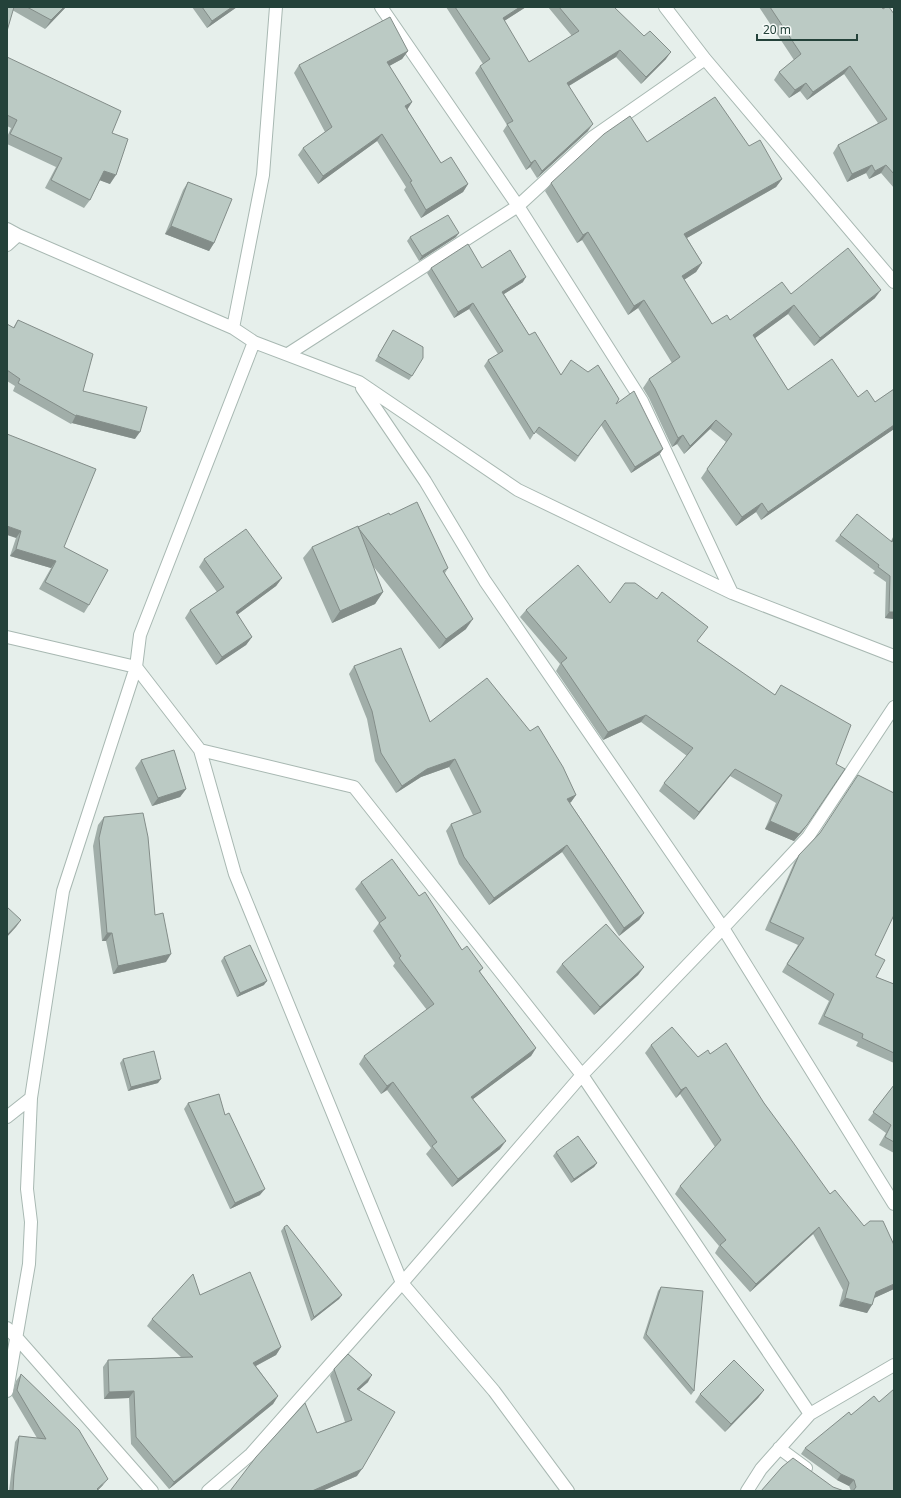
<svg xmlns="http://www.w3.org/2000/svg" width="901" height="1498" font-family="'Noto Sans',sans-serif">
<rect width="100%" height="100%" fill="#e6efeb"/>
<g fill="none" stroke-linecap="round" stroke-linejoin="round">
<g stroke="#a8b8b2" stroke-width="14">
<path id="minor" d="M 381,7 L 518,206 L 642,401 L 732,593
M 665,7 L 705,59 L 894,282
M 7,229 L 18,235 L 233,328 L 254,342 L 359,382 L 518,490 L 732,593 L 894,656
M 7,245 L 18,235
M 233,328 L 263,175 L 276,7
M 288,354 L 518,206 L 593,137 L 705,59
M 362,388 L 425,481 L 485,581 L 723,928 L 894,1204
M 7,637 L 136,667 L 200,750 L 235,874 L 402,1283 L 494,1391 L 568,1491
M 200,750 L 354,787 L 582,1075 L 810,1414
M 7,1117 L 31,1098 L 63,891 L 136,667 L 140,635 L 254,342
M 7,1328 L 17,1338 L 152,1491
M 7,1391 L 29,1264 L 31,1222 L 27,1189 L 31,1098
M 779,1448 L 806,1468
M 208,1491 L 251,1454 L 402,1283 L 582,1075 L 723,928 L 808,837 L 894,707
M 747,1491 L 761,1469 L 810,1414 L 894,1365"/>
</g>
<use href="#minor" stroke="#fff" stroke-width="12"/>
</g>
<path fill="#a1aea9" d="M 7,7 L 66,7 L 45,29 Z
M 192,7 L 237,7 L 207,28 Z
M 446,7 L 526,7 L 504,21 L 529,62 L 572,36 L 548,7 L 614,7 L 666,59 L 641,84 L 616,57 L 569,86 L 588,131 L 537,178 L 530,167 L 526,170 L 503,131 L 507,125 L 475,73 L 480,66 L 483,64 Z
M 759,7 L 882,7 L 883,9 L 894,14 L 894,188 L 881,173 L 869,179 L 866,173 L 847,182 L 833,153 L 838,145 L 878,123 L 844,74 L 807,100 L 800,91 L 789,98 L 774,80 L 779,72 L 794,60 Z
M 408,51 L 402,59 L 389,66 L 412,102 L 407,109 L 441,163 L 468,184 L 463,192 L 421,218 L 404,190 L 406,187 L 377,141 L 318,184 L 298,155 L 303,148 L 325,132 L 294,73 L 299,65 Z
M 7,57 L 112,133 L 110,184 L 100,180 L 90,200 L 84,208 L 45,188 L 56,167 L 7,144 L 7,137 L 11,128 L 7,126 Z
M 647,142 L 749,146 L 782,179 L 776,187 L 687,238 L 702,263 L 696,272 L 684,280 L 712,324 L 730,320 L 791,294 L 875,298 L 814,346 L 788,314 L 755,338 L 788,390 L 858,397 L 875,402 L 894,389 L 894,429 L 761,520 L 756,512 L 736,526 L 701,478 L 726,442 L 710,429 L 684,454 L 677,444 L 672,447 L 649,398 L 643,388 L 649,379 L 672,363 L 638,308 L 628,315 L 582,240 L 577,243 L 545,191 L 551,183 Z
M 188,182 L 214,243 L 209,251 L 165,234 L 183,190 Z
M 410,237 L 456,237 L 419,261 L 407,241 Z
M 431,268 L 482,268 L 523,282 L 504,294 L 529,335 L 561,375 L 616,404 L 663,449 L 659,455 L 631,473 L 601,425 L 575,462 L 535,432 L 530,440 L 484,366 L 488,360 L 498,354 L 469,309 L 454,318 L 427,273 Z
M 18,320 L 83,391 L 135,439 L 72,423 L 71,424 L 13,391 L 15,386 L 7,381 L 7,324 L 13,328 Z
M 393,330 L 412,376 L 409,380 L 375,361 Z
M 7,434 L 64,547 L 89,605 L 84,613 L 39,589 L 51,568 L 10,556 L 16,538 Z
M 390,515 L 448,568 L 445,573 L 466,629 L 439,649 L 373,566 L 383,592 L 375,604 L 332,623 L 303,558 L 312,547 L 358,527 Z
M 840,535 L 891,541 L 894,535 L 894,619 L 885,618 L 886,582 L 873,573 L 875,571 L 835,541 Z
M 204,559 L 282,578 L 276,586 L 237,615 L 252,637 L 246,645 L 216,665 L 185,618 L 190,610 L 217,592 L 199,567 Z
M 610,603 L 697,641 L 775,695 L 781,685 L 807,825 L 802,832 L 794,841 L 765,829 L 776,803 L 730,776 L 694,820 L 659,791 L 664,783 L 687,756 L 641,722 L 603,740 L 556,671 L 560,664 L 520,617 L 526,610 Z
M 354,666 L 430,722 L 576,795 L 571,802 L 570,803 L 644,913 L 639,920 L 619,936 L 562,852 L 489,905 L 459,864 L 446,831 L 451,824 L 473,815 L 449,767 L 421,777 L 396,793 L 375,761 L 367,719 L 349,674 Z
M 141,760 L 186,789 L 180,797 L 152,806 L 135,768 Z
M 104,817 L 155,915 L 166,962 L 113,974 L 106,941 L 102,941 L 93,846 L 98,825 Z
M 799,855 L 875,955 L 876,977 L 894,984 L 894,1063 L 856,1046 L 858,1042 L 818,1024 L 829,1001 L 782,972 L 798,945 L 765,930 L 794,863 Z
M 361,882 L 419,896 L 462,950 L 483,968 L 480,972 L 536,1048 L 531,1056 L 473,1099 L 500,1149 L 452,1187 L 426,1154 L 431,1148 L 387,1090 L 381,1094 L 359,1064 L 364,1056 L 427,1010 L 393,966 L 395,963 L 373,931 L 379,923 L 355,889 Z
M 224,957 L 264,985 L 237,997 L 221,961 Z
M 562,964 L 644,967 L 638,975 L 594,1015 L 556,972 Z
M 651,1045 L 698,1057 L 710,1054 L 764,1103 L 894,1289 L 874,1298 L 867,1313 L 839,1306 L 843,1290 L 813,1234 L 750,1292 L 715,1253 L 719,1246 L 675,1194 L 680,1186 L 715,1147 L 680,1094 L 676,1098 L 645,1053 Z
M 123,1059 L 158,1083 L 128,1091 L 120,1063 Z
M 894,1085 L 894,1153 L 879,1145 L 886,1133 L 868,1120 Z
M 188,1103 L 225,1115 L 260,1195 L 230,1209 L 184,1109 Z
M 556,1152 L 597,1163 L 594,1167 L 571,1183 L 553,1156 Z
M 284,1227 L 342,1295 L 339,1299 L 311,1321 L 281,1231 Z
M 661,1287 L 694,1391 L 691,1395 L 643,1338 L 658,1291 Z
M 200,1295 L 281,1347 L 276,1355 L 256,1366 L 278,1396 L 273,1404 L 169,1489 L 131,1444 L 129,1398 L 104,1399 L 103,1367 L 108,1360 L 181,1357 L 147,1326 L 152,1319 Z
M 334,1369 L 368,1382 L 359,1390 L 357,1476 L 322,1491 L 230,1491 L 317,1433 L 345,1422 L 330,1376 Z
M 21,1374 L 103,1485 L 98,1490 L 99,1491 L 9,1491 L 15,1442 L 19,1436 L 37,1438 L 12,1396 L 16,1381 Z
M 764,1390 L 758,1398 L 725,1432 L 695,1402 L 700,1394 Z
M 805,1448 L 894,1491 L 851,1491 L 849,1486 L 837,1480 L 801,1454 Z"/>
<path fill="#838d89" d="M 64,7 L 66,7 L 45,29 L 51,20 Z
M 232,7 L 237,7 L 207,28 L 212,21 Z
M 520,7 L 526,7 L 498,25 L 503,18 Z
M 620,50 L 616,57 L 562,90 L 567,83 Z
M 408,51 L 402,59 L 382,70 L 387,62 Z
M 671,52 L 666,59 L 641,84 L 646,77 Z
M 850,66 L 844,74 L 807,100 L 813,92 Z
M 806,83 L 800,91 L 789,98 L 795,90 Z
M 412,102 L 407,110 L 405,106 Z
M 593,124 L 588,131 L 537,178 L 542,171 Z
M 382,134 L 377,141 L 318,184 L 323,176 Z
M 535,160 L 530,167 L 526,170 L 531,163 Z
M 872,165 L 866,173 L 847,182 L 852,174 Z
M 886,165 L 881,173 L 869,179 L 875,171 Z
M 104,171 L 116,175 L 110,184 L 99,180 Z
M 782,179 L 776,187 L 678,243 L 684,234 Z
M 468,184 L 463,192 L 421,218 L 426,210 Z
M 171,226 L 214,243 L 209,251 L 165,234 Z
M 588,232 L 582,240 L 577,243 L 583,235 Z
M 459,233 L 456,237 L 419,261 L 422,256 Z
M 702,263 L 696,272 L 676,285 L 682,276 Z
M 526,277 L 523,282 L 499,297 L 502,292 Z
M 881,290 L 875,298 L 814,346 L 820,338 Z
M 644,300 L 638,308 L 628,315 L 634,306 Z
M 473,303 L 469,309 L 454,318 L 458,312 Z
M 794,305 L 788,314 L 747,344 L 753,335 Z
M 76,415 L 140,432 L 135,439 L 72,423 Z
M 716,420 L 710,429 L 684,454 L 690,446 Z
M 894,425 L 894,429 L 761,520 L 768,512 Z
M 683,435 L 677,444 L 672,447 L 678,438 Z
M 663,449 L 659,455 L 631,473 L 635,467 Z
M 762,503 L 756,512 L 736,526 L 742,517 Z
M 7,526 L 21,531 L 16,538 L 7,535 Z
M 16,549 L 56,561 L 51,568 L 10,556 Z
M 282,578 L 276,586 L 230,620 L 236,612 Z
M 383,592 L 375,604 L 332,623 L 340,611 Z
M 889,612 L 894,612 L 894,619 L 885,618 Z
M 473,619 L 466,629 L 439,649 L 446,639 Z
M 252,637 L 246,645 L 216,665 L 222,657 Z
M 646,715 L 641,722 L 603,740 L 608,732 Z
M 455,759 L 449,767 L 421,777 L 396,793 L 402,786 L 427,769 Z
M 735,769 L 730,776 L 694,820 L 699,812 Z
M 186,789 L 180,797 L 152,806 L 158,798 Z
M 576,795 L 571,802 L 562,807 L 567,799 Z
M 770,821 L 807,825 L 802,832 L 794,841 L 765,829 Z
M 567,845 L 562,852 L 489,905 L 494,898 Z
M 644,913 L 639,920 L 619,936 L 624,928 Z
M 21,920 L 16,927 L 7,937 L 7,935 Z
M 107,933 L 112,933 L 106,941 L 102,941 Z
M 171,954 L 166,962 L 113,974 L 118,966 Z
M 644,967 L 638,975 L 594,1015 L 600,1007 Z
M 267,981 L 264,985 L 237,997 L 240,993 Z
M 536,1048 L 531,1056 L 465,1105 L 471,1097 Z
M 161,1079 L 158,1083 L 128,1091 L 131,1087 Z
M 393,1082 L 387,1090 L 381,1094 L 387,1086 Z
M 686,1087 L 680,1094 L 676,1098 L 681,1090 Z
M 506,1141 L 500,1149 L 452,1187 L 458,1179 Z
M 597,1163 L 594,1167 L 571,1183 L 574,1179 Z
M 265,1189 L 260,1195 L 230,1209 L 235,1203 Z
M 819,1227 L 813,1234 L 750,1292 L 756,1284 Z
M 894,1284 L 894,1289 L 870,1300 L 876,1292 Z
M 342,1295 L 339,1299 L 311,1321 L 314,1317 Z
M 845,1298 L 872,1305 L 867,1313 L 839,1306 Z
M 281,1347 L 276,1355 L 248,1370 L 253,1363 Z
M 372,1375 L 368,1382 L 352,1396 L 357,1389 Z
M 764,1390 L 758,1398 L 725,1432 L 731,1424 Z
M 134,1391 L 129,1398 L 104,1399 L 109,1392 Z
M 278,1396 L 273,1404 L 169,1489 L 174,1482 Z
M 362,1469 L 357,1476 L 322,1491 L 312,1491 Z
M 841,1474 L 854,1480 L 849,1486 L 837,1480 Z
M 108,1479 L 103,1485 L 97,1491 L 96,1491 Z"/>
<path fill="#bbcac4" stroke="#838d89" d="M 7,7 L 14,7 L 7,31 Z
M 27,7 L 64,7 L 51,20 Z
M 202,7 L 232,7 L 212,21 Z
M 455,7 L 520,7 L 503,18 L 529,62 L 579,31 L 559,7 L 614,7 L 644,36 L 650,31 L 671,52 L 646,77 L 620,50 L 567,83 L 593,124 L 542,171 L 535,160 L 531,163 L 507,124 L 513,121 L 480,66 L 490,59 Z
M 770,7 L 882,7 L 883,9 L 886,7 L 889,7 L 894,14 L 894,174 L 886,165 L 875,171 L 872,165 L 852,174 L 838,145 L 887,119 L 850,66 L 813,92 L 806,83 L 795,90 L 779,72 L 801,54 Z
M 390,17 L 408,51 L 387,62 L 412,102 L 405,106 L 441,163 L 451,157 L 468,184 L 426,210 L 410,182 L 412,181 L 382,134 L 323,176 L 303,148 L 332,127 L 299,65 Z
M 7,57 L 121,111 L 112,133 L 128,139 L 116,175 L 104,171 L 90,200 L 51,180 L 62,158 L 10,134 L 17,120 L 7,115 Z
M 715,97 L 749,146 L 760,140 L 782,179 L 684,234 L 702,263 L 682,276 L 712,324 L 727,315 L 730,320 L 782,282 L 791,294 L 848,248 L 881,290 L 820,338 L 794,305 L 753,335 L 788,390 L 832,359 L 858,397 L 867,390 L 875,402 L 894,389 L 894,425 L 768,512 L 762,503 L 742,517 L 707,469 L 732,434 L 716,420 L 690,446 L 683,435 L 678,438 L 655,389 L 649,379 L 680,357 L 644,300 L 634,306 L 588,232 L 583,235 L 551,183 L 604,134 L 630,116 L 647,142 Z
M 188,182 L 232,199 L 214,243 L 171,226 Z
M 448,215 L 459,233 L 422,256 L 410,237 Z
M 468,244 L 482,268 L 510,250 L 526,277 L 502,292 L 529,335 L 535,332 L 561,375 L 571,360 L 588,372 L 598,365 L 619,399 L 616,404 L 634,391 L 663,449 L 635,467 L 605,420 L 578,456 L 539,427 L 534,434 L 488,360 L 503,351 L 473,303 L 458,312 L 431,268 Z
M 18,320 L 93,354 L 83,391 L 147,407 L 140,432 L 76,415 L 76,416 L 18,383 L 20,379 L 7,370 L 7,324 L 14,328 Z
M 393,330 L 423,347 L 423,358 L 412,376 L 378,356 Z
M 7,434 L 96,469 L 64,547 L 108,570 L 89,605 L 45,582 L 56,561 L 16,549 L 21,531 L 7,526 Z
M 417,502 L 448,568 L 443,571 L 473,619 L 446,639 L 359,529 L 358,527 L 389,513 L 390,515 Z
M 857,514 L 892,542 L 894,537 L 894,612 L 889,612 L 890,576 L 878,567 L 879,565 L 840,535 Z
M 358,526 L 383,592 L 340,611 L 312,547 Z
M 246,529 L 282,578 L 236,612 L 252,637 L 222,657 L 190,610 L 224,587 L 204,559 Z
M 578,565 L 610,603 L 625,583 L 635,583 L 657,599 L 662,592 L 708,627 L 697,641 L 775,695 L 781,685 L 851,725 L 836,764 L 845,769 L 807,825 L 799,834 L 770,821 L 782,795 L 735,769 L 699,812 L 664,783 L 693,748 L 646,715 L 608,732 L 561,663 L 567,658 L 526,610 Z
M 401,648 L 430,722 L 487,678 L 530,731 L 538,726 L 563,767 L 576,795 L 567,799 L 644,913 L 624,928 L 567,845 L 494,898 L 464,857 L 451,824 L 481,812 L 455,759 L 427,769 L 402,786 L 381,753 L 372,711 L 354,666 Z
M 174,750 L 186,789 L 158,798 L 141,760 Z
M 858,775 L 894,793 L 894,915 L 875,955 L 885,960 L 876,977 L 894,984 L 894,1053 L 862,1038 L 863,1034 L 824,1016 L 834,994 L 787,964 L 804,938 L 770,922 L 799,855 L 820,833 Z
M 143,813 L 148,837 L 155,915 L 163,913 L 171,954 L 118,966 L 112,933 L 107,933 L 99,838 L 104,817 Z
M 392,859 L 419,896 L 425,892 L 462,950 L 467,946 L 483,968 L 479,971 L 536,1048 L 471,1097 L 506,1141 L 458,1179 L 432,1146 L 437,1142 L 393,1082 L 387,1086 L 364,1056 L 434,1004 L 399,958 L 401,956 L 379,923 L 386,918 L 361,882 Z
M 7,907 L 21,920 L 7,935 Z
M 606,924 L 644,967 L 600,1007 L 562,964 Z
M 250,945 L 267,981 L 240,993 L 224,957 Z
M 672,1027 L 698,1057 L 708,1050 L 710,1054 L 726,1043 L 764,1103 L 792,1141 L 830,1194 L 835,1190 L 864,1226 L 870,1221 L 883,1221 L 894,1245 L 894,1284 L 876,1292 L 872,1305 L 845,1298 L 849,1283 L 819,1227 L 756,1284 L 720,1245 L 726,1240 L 680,1186 L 721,1140 L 686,1087 L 681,1090 L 651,1045 Z
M 154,1051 L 161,1079 L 131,1087 L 123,1059 Z
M 894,1085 L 894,1142 L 885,1137 L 891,1125 L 873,1112 Z
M 219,1094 L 225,1115 L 229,1113 L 265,1189 L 235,1203 L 188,1103 Z
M 578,1136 L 597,1163 L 574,1179 L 556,1152 Z
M 287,1225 L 342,1295 L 314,1317 L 284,1227 Z
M 250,1272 L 281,1347 L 253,1363 L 278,1396 L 174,1482 L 136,1437 L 134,1391 L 109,1392 L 108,1360 L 193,1357 L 152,1319 L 193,1274 L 200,1295 Z
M 661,1287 L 703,1291 L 694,1391 L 646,1334 Z
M 348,1354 L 372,1375 L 357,1389 L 395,1412 L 362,1469 L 312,1491 L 230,1491 L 256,1457 L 305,1403 L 317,1433 L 352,1420 L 334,1369 Z
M 734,1360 L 764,1390 L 731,1424 L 700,1394 Z
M 21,1374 L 79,1430 L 108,1479 L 97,1489 L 99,1491 L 13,1491 L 14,1474 L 19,1436 L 46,1439 L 17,1390 Z
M 894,1389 L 894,1491 L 850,1491 L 853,1491 L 856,1487 L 854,1480 L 841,1474 L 805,1448 L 849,1412 L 851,1415 L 874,1396 L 879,1402 Z
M 793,1458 L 833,1487 L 844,1491 L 761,1491 L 782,1467 Z"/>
<rect width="901" height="1498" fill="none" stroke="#24423a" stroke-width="16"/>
<path d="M757 34v6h100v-6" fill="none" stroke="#24423a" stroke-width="2"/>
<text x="763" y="34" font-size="12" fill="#24423a" stroke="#f7fbf9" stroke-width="3" paint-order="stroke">20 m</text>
</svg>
